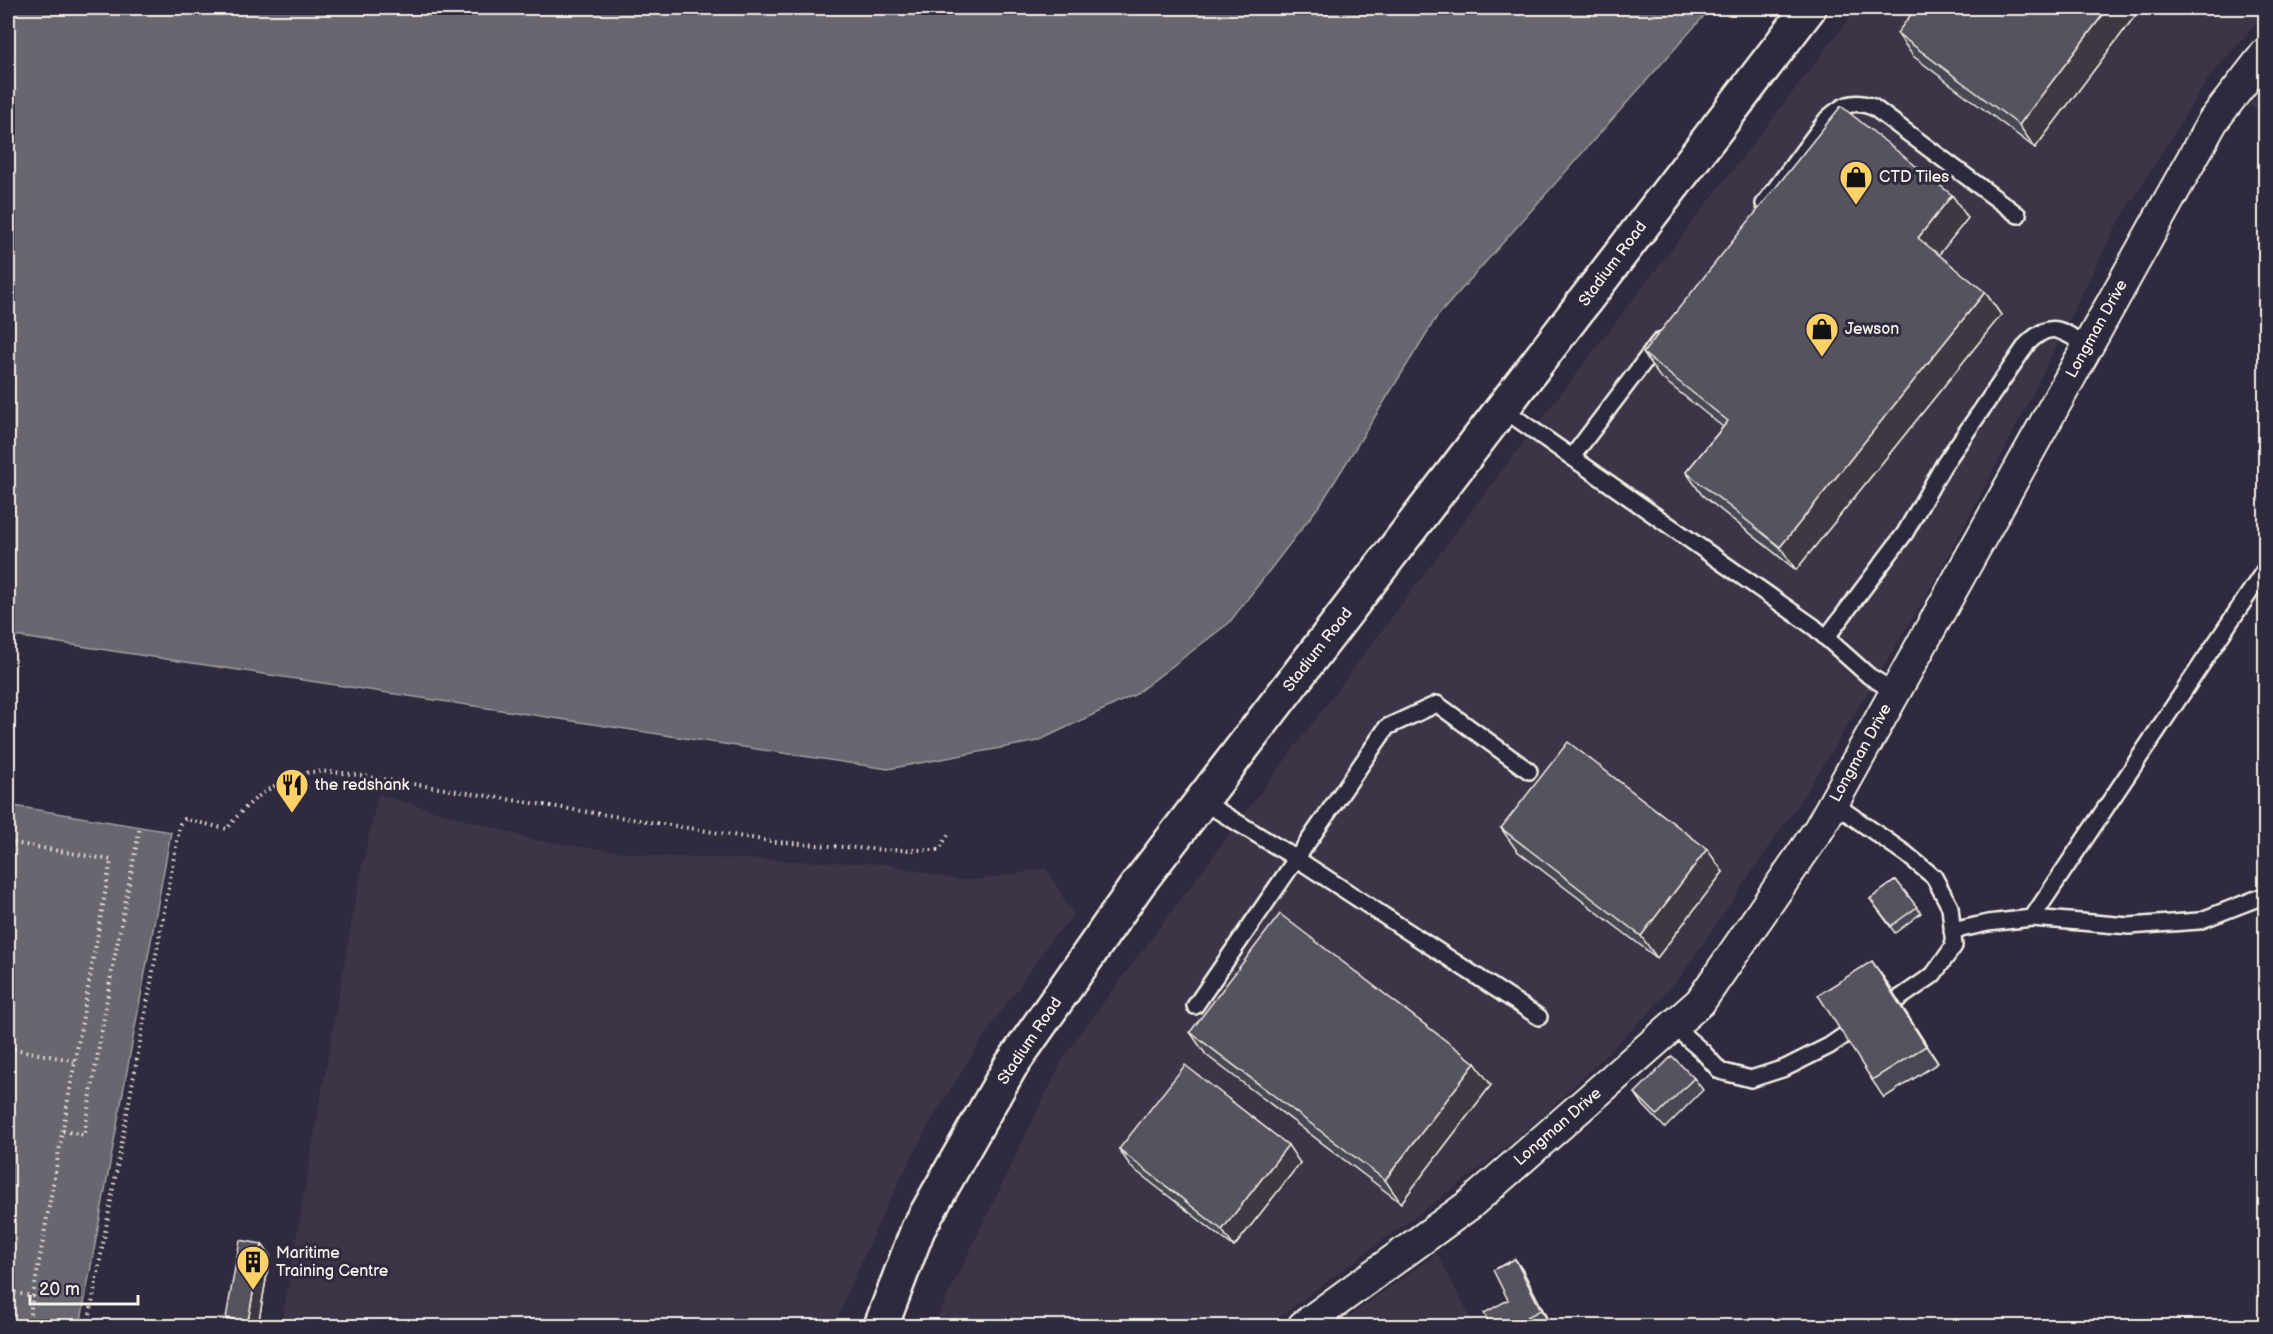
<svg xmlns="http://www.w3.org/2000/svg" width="2273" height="1334" font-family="'Balsamiq Sans',sans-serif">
<rect width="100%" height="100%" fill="#2f2a3d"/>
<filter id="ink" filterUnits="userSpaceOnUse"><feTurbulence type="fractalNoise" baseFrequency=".0167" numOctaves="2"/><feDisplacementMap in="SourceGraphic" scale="12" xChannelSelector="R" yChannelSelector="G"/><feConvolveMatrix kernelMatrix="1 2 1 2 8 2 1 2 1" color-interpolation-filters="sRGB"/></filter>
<g filter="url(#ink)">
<path fill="#3b3647" d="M 1857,8 L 2265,8 L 2265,12 L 2208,79 L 2115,228 L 2006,447 L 1927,595 L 1808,790 L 1684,972 L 1649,1013 L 1546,1113 L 1481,1168 L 1267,1326 L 933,1326 L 1061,1063 L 1076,1039 L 1503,469 Z
M 2265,89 L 2265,116 L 2249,105 Z
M 378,794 L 538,841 L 656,856 L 886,864 L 959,880 L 985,879 L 1046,868 L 1068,906 L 1075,913 L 1053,938 L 981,1041 L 930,1123 L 888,1203 L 850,1287 L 835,1326 L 281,1326 L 356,896 Z
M 1437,1253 L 1475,1326 L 1336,1326 Z"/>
<path fill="#6a6670" stroke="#a19ea0" stroke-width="1.5" d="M 8,8 L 1711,8 L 1436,318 L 1322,502 L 1229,623 L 1134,695 L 1038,741 L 888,769 L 8,635 Z
M 8,805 L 171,832 L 80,1326 L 8,1326 Z"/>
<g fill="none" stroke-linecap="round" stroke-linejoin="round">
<g stroke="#f4f1e8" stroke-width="20">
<path id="lane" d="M 1764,204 L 1827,119 C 1842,105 1853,99 1873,107 L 2018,215
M 1503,409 L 1814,627 L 1869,676 L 1895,692
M 1572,457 L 1659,342
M 1826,638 L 1905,533 L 1943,466 L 2027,344 C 2052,319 2061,331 2088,346
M 1202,801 L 1297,859 L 1539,1017
M 1833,803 L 1906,854 L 1934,877 L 1950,907 L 1954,946 L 1933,975 L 1881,1011
M 2032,918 L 2266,568
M 1952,931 L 1988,923 L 2032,918 L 2129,926 L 2199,921 L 2266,895
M 1195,1006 L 1387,727 L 1437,704 L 1529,771
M 1673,1026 L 1702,1051 L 1720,1071 L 1751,1079 L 1785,1068 L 1829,1046 L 1858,1026"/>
</g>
<g stroke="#f4f1e8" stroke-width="34">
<path id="street" d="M 1303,1326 L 1469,1205 L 1700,1002 L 1819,829 L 2213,121 L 2266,53"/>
</g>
<g stroke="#f4f1e8" stroke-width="38">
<path id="secondary" d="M 881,1326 L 918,1229 L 1010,1067 L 1138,884 L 1809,8"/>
</g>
<path stroke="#f4f1e8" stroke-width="4" stroke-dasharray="1.5 4.5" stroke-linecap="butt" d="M 8,842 L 111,860 L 75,1061
M 8,1048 L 75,1061 L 33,1296 L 8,1292
M 63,1131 L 84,1135 L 111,976 L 140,827
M 28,1326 L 33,1296
M 88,1326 L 180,824 L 185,819 L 227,829 C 246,802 278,778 311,772 C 322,771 334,772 344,773 L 776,842 L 884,850 L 939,850 L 948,835"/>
<use href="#lane" stroke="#2f2a3d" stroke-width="15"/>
<use href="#street" stroke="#2f2a3d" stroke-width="30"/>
<use href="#secondary" stroke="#2f2a3d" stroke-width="33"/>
</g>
<path fill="#4a4752" stroke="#f4f1e8" stroke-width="1.5" d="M 2141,8 L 2035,148 L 1913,56 L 1897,33 Z
M 1968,218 L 1938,255 L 1985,292 L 2001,315 L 1796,570 L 1702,495 L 1686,472 L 1723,427 L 1659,376 L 1643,353 Z
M 1501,828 L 1723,872 L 1657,958 L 1517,851 Z
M 1896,880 L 1921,913 L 1895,933 L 1870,899 Z
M 1884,978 L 1938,1063 L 1884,1098 L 1872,1080 Z
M 1190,1032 L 1491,1085 L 1401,1203 L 1206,1055 Z
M 1694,1078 L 1703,1090 L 1665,1128 L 1643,1105 L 1635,1093 Z
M 1119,1149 L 1300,1163 L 1234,1247 L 1131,1167 Z
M 270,1256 L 258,1326 L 232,1326 L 226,1318 Z
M 1515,1259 L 1523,1271 L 1549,1322 L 1541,1326 L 1491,1326 L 1508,1300 Z"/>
<path fill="#3c3942" stroke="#f4f1e8" stroke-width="1.5" d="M 2108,8 L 2141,8 L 2035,148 L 2019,125 Z
M 1952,195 L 1968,218 L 1934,261 L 1918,238 Z
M 1985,292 L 2001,315 L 1796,570 L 1780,547 Z
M 1707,849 L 1723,872 L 1657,958 L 1641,936 Z
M 1872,961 L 1884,978 L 1938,1063 L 1926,1046 Z
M 1475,1063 L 1491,1085 L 1401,1203 L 1385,1180 Z
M 1288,1145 L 1300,1163 L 1234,1247 L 1222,1230 Z
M 262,1244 L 270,1256 L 258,1326 L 252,1326 L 248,1321 Z
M 1515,1259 L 1523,1271 L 1549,1322 L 1541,1310 Z"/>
<path fill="#56525f" stroke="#f4f1e8" stroke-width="1.5" d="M 1916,8 L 2108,8 L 2019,125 L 1897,33 Z
M 1841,106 L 1952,195 L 1918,238 L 1985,292 L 1780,547 L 1686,472 L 1728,421 L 1643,353 Z
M 1568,742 L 1707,849 L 1641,936 L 1501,828 Z
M 1896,880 L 1917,907 L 1891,926 L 1870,899 Z
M 1280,914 L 1475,1063 L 1385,1180 L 1190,1032 Z
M 1872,961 L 1926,1046 L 1872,1080 L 1818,995 Z
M 1672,1056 L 1694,1078 L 1657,1115 L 1635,1093 Z
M 1185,1065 L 1288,1145 L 1222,1230 L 1119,1149 Z
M 240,1240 L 262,1244 L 248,1321 L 226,1318 Z
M 1515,1259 L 1541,1310 L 1509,1326 L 1491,1326 L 1484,1313 L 1508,1300 L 1493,1270 Z"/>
</g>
<defs>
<g id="shop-pin" transform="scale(1.725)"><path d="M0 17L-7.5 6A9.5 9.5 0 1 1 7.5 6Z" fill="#ffd166" stroke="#2f2a3d"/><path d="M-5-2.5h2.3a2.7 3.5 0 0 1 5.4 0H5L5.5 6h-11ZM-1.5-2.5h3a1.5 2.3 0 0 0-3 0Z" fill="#111"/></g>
<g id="restaurant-pin" transform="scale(1.725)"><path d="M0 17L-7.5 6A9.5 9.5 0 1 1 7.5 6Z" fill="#ffd166" stroke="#2f2a3d"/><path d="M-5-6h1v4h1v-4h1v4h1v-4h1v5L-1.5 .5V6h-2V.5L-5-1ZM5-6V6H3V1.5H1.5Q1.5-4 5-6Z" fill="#111"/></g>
<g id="building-pin" transform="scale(1.725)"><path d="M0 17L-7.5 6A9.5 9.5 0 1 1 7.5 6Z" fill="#ffd166" stroke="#2f2a3d"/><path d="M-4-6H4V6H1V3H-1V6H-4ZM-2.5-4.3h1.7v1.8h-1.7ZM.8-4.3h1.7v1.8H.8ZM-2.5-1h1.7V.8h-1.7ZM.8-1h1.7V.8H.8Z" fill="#111"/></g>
</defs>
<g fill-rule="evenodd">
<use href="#shop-pin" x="1856" y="177"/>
<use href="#shop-pin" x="1822" y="329"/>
<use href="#restaurant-pin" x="292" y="785"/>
<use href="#building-pin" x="253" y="1262"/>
</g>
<g text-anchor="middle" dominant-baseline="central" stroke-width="6" stroke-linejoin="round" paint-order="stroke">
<g font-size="16" fill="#f4f1e8" stroke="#2f2a3d" text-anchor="start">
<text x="1879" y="177">CTD Tiles</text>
<text x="1845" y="329">Jewson</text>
<text x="315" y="785">the redshank</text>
<text x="276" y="1253">Maritime<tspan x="276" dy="18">Training Centre</tspan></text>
</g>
<g font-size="16" fill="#f4f1e8" stroke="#2f2a3d">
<text transform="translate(1613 264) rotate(-53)">Stadium Road</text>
<text transform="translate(2097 329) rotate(-61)">Longman Drive</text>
<text transform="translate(1318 650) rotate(-52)">Stadium Road</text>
<text transform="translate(1861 753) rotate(-61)">Longman Drive</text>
<text transform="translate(1030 1041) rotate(-56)">Stadium Road</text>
<text transform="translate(1558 1127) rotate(-41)">Longman Drive</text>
</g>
</g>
<rect width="2273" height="1334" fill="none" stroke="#2f2a3d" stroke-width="30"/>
<rect x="15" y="15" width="2243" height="1304" fill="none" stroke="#f4f1e8" stroke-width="2" filter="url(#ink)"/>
<path d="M30 1295v9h108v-9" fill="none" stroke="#f4f1e8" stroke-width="3"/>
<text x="39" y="1295" font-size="18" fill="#f4f1e8" stroke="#2f2a3d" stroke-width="4.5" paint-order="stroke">20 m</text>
</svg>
